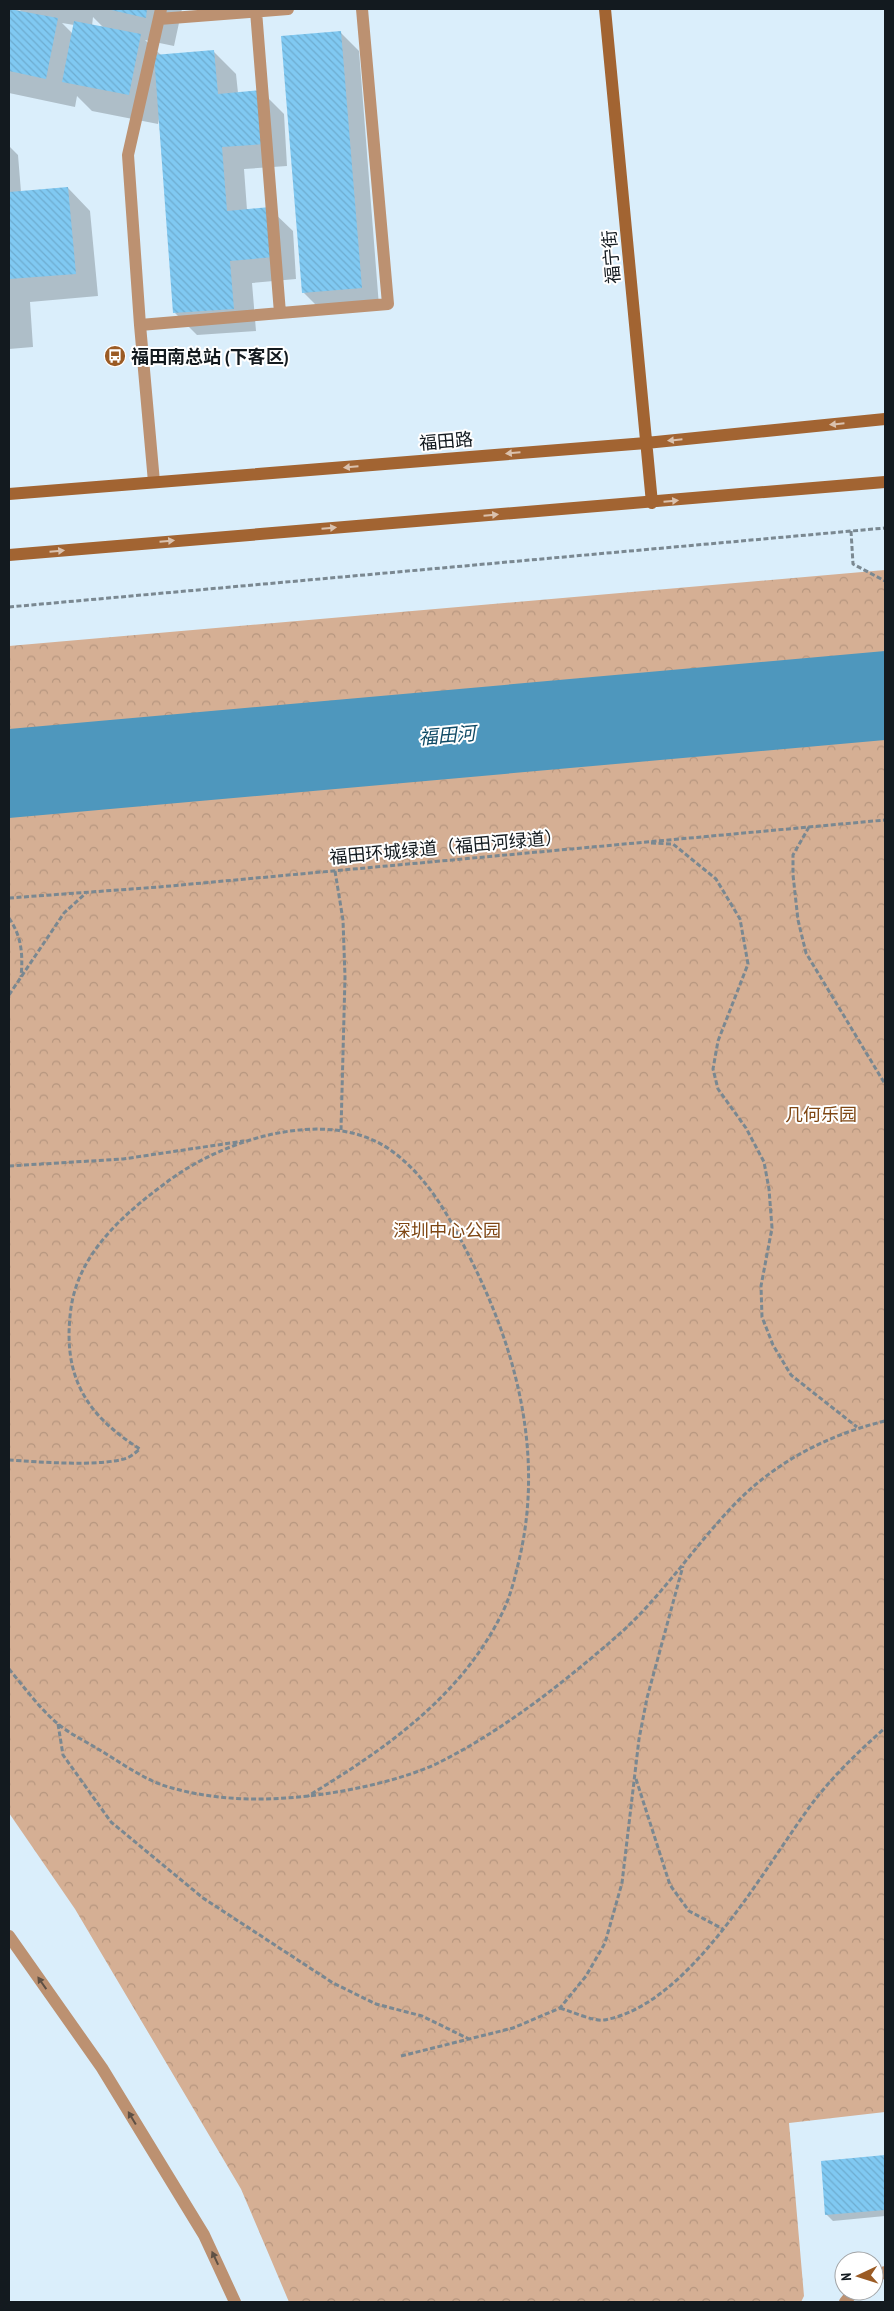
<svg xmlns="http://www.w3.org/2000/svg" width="894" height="2311" font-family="'PT Sans Narrow','Noto Sans SC',sans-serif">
<defs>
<pattern id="forest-crowns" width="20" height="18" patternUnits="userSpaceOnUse" patternTransform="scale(1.25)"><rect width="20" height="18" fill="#d5af94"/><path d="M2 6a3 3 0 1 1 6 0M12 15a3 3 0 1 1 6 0" fill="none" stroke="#b6967f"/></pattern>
<pattern id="building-back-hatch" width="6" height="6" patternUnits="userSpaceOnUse" patternTransform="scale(1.25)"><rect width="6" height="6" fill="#80c9f2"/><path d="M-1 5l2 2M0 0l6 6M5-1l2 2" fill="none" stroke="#6eaccf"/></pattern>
</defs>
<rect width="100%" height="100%" fill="#daeefb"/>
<path fill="url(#forest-crowns)" d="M 885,570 L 885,2112 L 789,2123 L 804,2296 L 801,2302 L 289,2302 L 241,2189 L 75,1909 L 9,1813 L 9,646 Z"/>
<path fill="#4e97bd" d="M 885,651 L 885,740 L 9,818 L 9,729 Z"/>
<path fill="#0003" fill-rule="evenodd" d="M 9,9 L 21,11 L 18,9 L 182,9 L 174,46 L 145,40 L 161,55 L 213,51 L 236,74 L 238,93 L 261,91 L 284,114 L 287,166 L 244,169 L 247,210 L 270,209 L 293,231 L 296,279 L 252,283 L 256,331 L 197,335 L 175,313 L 159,119 L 158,124 L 92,111 L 77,96 L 75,107 L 9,93 ZM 93,17 L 104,28 L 92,26 ZM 62,23 L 74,25 L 73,34 Z
M 341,33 L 359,51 L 379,306 L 321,310 L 303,292 Z
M 9,146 L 18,155 L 21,192 L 68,188 L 90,211 L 98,296 L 30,302 L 33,347 L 9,349 Z
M 885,2157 L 885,2216 L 833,2221 L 826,2214 L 822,2162 Z"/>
<path fill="url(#building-back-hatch)" d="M 9,9 L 58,18 L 46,79 L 9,71 Z
M 107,9 L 147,9 L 146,18 Z
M 74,21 L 141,34 L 129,95 L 62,82 Z
M 341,31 L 362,288 L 302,293 L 281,36 Z
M 214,50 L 218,94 L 262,90 L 265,144 L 222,147 L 227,211 L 270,207 L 274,257 L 230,261 L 234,309 L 173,313 L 154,55 Z
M 68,187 L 76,274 L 9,279 L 9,192 Z
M 885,2155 L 885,2210 L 825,2215 L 821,2161 Z"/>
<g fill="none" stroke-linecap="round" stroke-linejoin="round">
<path stroke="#7a8891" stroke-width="3" stroke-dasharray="5 2.5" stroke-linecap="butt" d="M 851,531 L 853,564 L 885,581
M 9,607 L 885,528
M 809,827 L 793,855 L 793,875 L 798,920 L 806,953 L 885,1084
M 651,843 L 673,844 L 716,879 L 740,919 L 748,964 L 718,1041 L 713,1069 L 718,1089 L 746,1128 L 764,1162 L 769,1189 L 772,1228 L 761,1286 L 762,1317 L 773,1345 L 791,1375 L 857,1427
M 335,871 L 343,920 L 345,977 L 341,1130
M 9,898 L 159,887 L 885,820
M 9,918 C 22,937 23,955 21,977
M 9,995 L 64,913 L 86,893
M 9,1166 L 123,1159 L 244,1141
M 9,1460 C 38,1462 101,1467 127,1458 C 132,1456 136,1452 140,1449 C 84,1414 62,1374 71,1308 C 79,1252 125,1213 167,1182 C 222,1140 326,1106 389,1149 C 424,1173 447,1212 466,1250 C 515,1344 544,1450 520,1556 C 516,1573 512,1591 505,1607 C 465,1694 387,1748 308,1796
M 9,1669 C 24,1687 40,1709 58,1724 C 70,1734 85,1741 98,1749 C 122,1763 145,1781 172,1788 C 222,1802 274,1801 324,1794 C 359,1789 403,1779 436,1764 C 501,1732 562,1684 616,1637 C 660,1599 692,1549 732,1507 C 773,1463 827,1435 885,1421
M 58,1724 L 63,1755 L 111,1822 L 203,1898 L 333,1983 L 376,2004 L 422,2016 L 469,2039
M 636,1779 L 670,1885 L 689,1911 L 723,1929
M 560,2008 C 570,2011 595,2022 604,2020 C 691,2005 764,1867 814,1801 C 835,1774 859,1751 885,1728
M 401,2056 L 513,2028 L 560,2008 L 586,1976 L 605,1943 L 622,1883 L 639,1739 L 647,1698 L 683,1566"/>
<path stroke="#bc9171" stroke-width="12" d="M 256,11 L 280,313
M 159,19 L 288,9
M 140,325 L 388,304 L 362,9
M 154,482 L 140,325 L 128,155 L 161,9
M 9,1936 L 102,2068 L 204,2235 L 235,2302
M 874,2277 L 885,2272
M 845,2302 L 854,2291"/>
<path stroke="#a26432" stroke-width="12" d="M 605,9 L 652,503
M 9,494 L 646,443 L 885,419
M 9,555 L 885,482"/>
</g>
<defs><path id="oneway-solid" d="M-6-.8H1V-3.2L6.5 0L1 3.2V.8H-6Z" transform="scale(1.25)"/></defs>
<g fill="#dac1ad">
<use href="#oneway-solid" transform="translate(837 424) rotate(174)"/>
<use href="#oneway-solid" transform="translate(675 440) rotate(174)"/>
<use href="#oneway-solid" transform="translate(513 453) rotate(175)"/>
<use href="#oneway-solid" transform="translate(351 467) rotate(175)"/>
<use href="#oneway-solid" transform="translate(671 501) rotate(-5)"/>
<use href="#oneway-solid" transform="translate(491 515) rotate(-5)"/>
<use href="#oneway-solid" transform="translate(329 528) rotate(-5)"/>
<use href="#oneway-solid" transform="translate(167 541) rotate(-5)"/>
<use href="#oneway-solid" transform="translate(57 551) rotate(-5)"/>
</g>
<g fill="#5f5044">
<use href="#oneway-solid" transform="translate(42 1983) rotate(-125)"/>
<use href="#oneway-solid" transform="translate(132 2118) rotate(-121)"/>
<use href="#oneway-solid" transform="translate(215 2258) rotate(-115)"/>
</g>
<defs>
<g id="bus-disc" transform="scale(1.125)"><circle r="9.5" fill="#9b5b24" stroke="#fff"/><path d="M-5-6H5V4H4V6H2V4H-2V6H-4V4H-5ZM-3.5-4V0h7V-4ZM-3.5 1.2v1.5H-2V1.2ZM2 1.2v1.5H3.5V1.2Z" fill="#fff"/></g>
</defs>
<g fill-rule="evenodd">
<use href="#bus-disc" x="115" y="356"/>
</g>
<g text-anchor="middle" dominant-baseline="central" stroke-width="4" stroke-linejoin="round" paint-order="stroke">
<g font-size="18" fill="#131a1f" stroke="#fff">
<text transform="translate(611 257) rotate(-95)">福宁街</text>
<text transform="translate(446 441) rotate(-5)">福田路</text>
<text transform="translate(446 847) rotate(-5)">福田环城绿道（福田河绿道）</text>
</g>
<g font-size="18" font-weight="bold" fill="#131a1f" stroke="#fff" text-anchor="start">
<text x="131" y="356">福田南总站 (下客区)</text>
</g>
<g font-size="18" fill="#7f4714" stroke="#fff">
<text x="821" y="1114">几何乐园</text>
<text x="447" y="1230">深圳中心公园</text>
</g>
<g font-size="19" font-style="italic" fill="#0f4a65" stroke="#fff">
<text transform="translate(447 735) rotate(-5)">福田河</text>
</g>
</g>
<rect width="894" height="2311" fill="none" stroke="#131a1f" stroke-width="20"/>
<g transform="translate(859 2276) rotate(266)"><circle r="24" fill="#ffffff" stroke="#a1a3a5"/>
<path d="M0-4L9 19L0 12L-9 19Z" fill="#9b5b24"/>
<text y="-8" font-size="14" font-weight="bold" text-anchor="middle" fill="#131a1f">N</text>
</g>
</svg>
